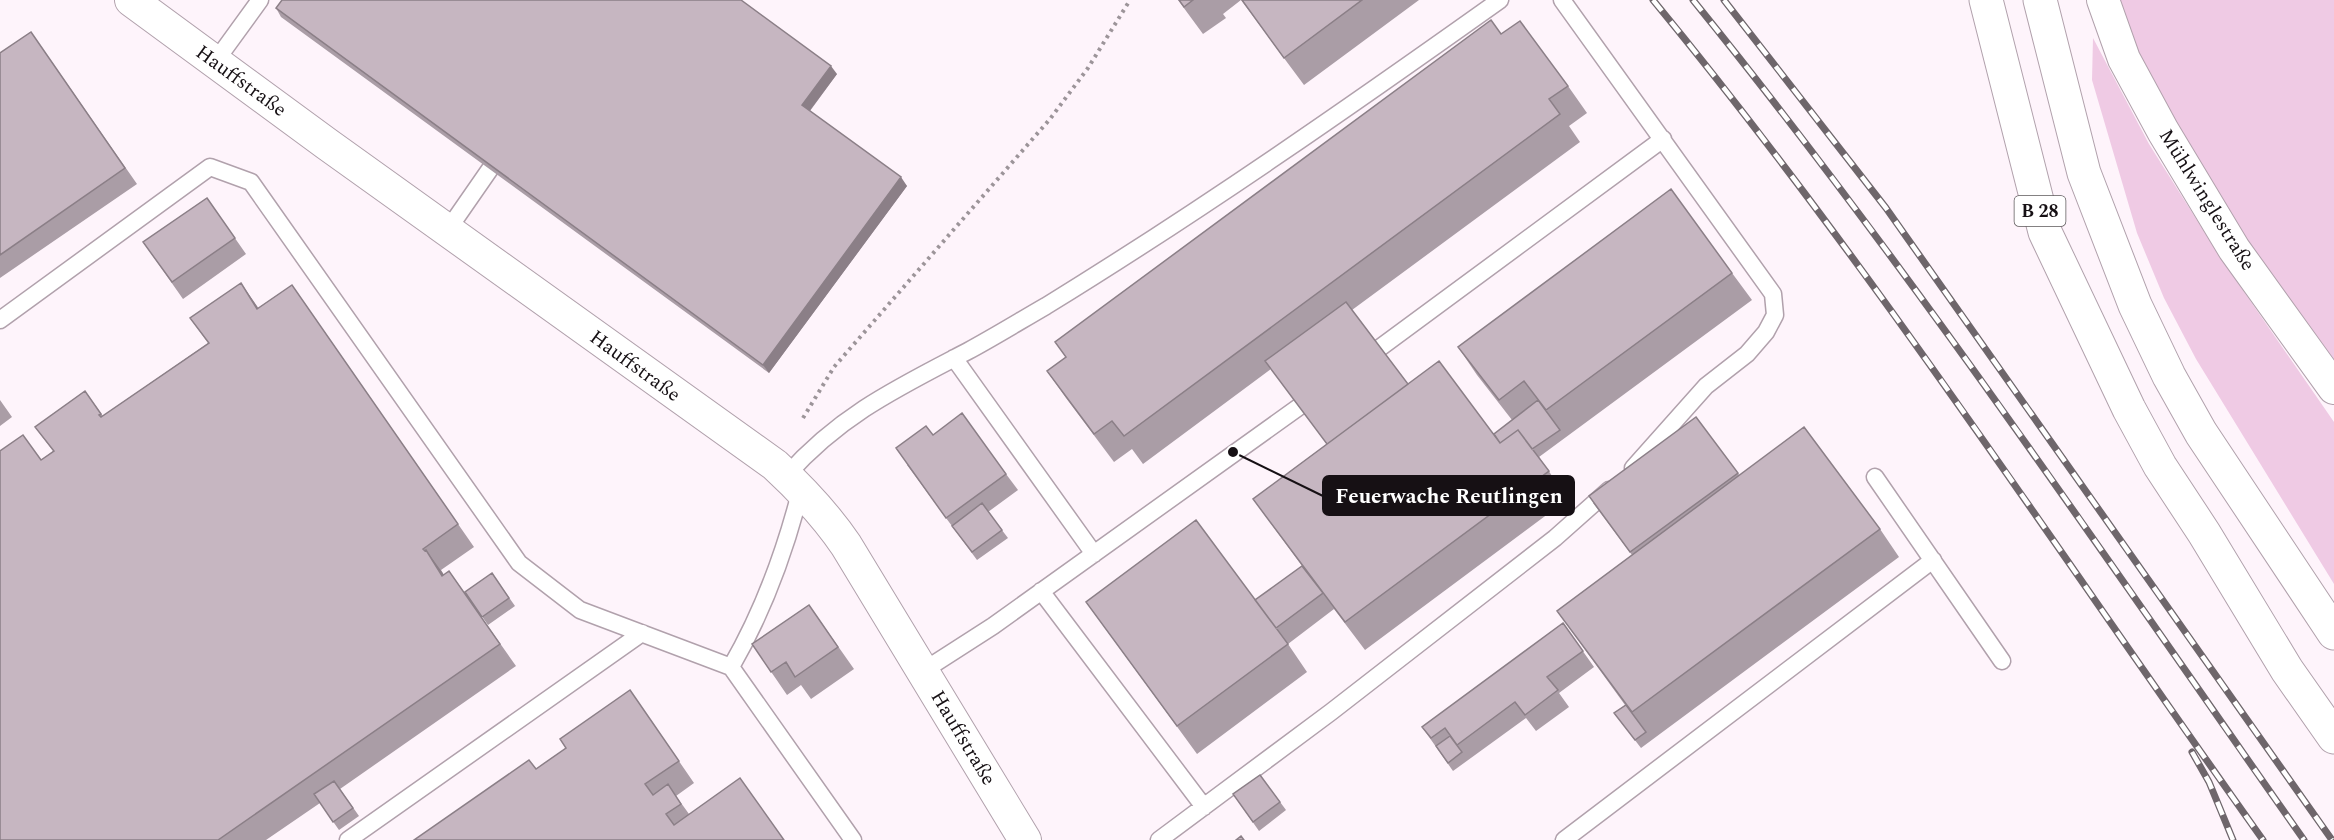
<svg xmlns="http://www.w3.org/2000/svg" width="2334" height="840" font-family="Spectral,serif">
<rect width="100%" height="100%" fill="#fef4fb"/>
<path fill="#efcae4" d="M 2109,0 L 2334,0 L 2334,367 L 2238,248 Z
M 2093,38 L 2149,144 L 2222,260 L 2334,422 L 2334,584 L 2196,359 L 2164,298 L 2137,233 L 2092,80 Z"/>
<g fill="none" stroke-linecap="round" stroke-linejoin="round">
<g stroke="#b1a1ac" stroke-width="19">
<path id="lane" d="M 1562,0 L 1773,294 L 1775,315 L 1766,332 L 1747,354 L 1706,386 L 1633,468
M 215,62 L 260,0
M 447,231 L 490,169
M 0,320 L 210,167 L 251,182 L 519,563 L 580,610 L 731,667 L 853,840
M 954,358 L 1094,554
M 1362,361 L 1663,139
M 786,476 C 840,415 897,388 968,351 C 994,337 1020,321 1046,306 C 1202,210 1351,106 1500,0
M 1875,477 L 2002,661
M 1041,591 L 1204,807
M 731,667 C 764,610 785,552 801,489
M 923,671 L 993,626 L 1317,394
M 348,840 L 642,633
M 1159,840 L 1331,712 L 1555,538 L 1609,490
M 1564,840 L 1933,560"/>
</g>
<g stroke="#b1a1ac" stroke-width="34">
<path id="street" d="M 131,0 L 327,144 L 775,465 C 802,490 825,514 846,545 L 1025,840
M 2103,0 L 2124,59 L 2163,131 L 2234,249 L 2334,388"/>
</g>
<g stroke="#b1a1ac" stroke-width="35">
<path id="highway" d="M 1986,0 L 2045,232 L 2129,409 L 2160,466 L 2204,533 L 2287,670 L 2334,737
M 2040,0 L 2084,173 L 2135,305 L 2169,376 L 2201,433 L 2334,633"/>
</g>
<path stroke="#9c9499" stroke-width="4" stroke-dasharray="3 4.5" stroke-linecap="butt" d="M 803,418 L 834,367 L 1050,119 L 1088,68 L 1130,0"/>
<use href="#lane" stroke="#fff" stroke-width="16"/>
<use href="#street" stroke="#fff" stroke-width="32"/>
<use href="#highway" stroke="#fff" stroke-width="33"/>
<g stroke="#6e666b" stroke-width="7">
<path id="rail" d="M 1653,0 C 1873,267 2062,558 2263,840
M 1693,0 C 1911,269 2105,557 2304,840
M 1724,0 L 1886,208 L 2332,840
M 2192,752 L 2209,782 L 2233,840"/>
</g>
<use href="#rail" stroke="#fff" stroke-width="4.5" stroke-dasharray="14" stroke-linecap="butt"/>
</g>
<path fill="#aa9da6" d="M 1178,0 L 1419,0 L 1304,85 L 1241,0 L 1223,14 L 1226,18 L 1203,34 Z
M 276,8 L 837,74 L 810,111 L 907,186 L 769,373 L 281,17 Z
M 31,32 L 137,184 L 0,278 L 0,53 Z
M 1501,34 L 1568,86 L 1587,113 L 1569,126 L 1580,142 L 1352,310 L 1408,384 L 1494,434 L 1512,420 L 1477,375 L 1458,347 L 1732,273 L 1752,300 L 1539,457 L 1568,499 L 1365,650 L 1334,609 L 1288,644 L 1307,672 L 1197,754 L 1086,602 L 1255,600 L 1302,566 L 1253,499 L 1327,444 L 1271,369 L 1143,464 L 1132,449 L 1114,462 L 1066,398 L 1047,371 Z
M 207,198 L 246,254 L 183,299 L 143,242 Z
M 292,285 L 474,547 L 441,570 L 444,575 L 449,571 L 516,666 L 340,789 L 359,816 L 339,830 L 320,803 L 266,840 L 0,840 L 41,460 L 53,451 L 35,427 L 85,391 L 103,416 L 208,343 L 190,318 L 258,308 Z
M 0,400 L 12,417 L 0,426 Z
M 933,435 L 1006,474 L 1018,490 L 988,512 L 1008,538 L 977,560 L 907,465 Z
M 1738,473 L 1739,475 L 1880,529 L 1899,557 L 1641,748 L 1614,713 L 1625,705 L 1557,611 L 1632,555 L 1593,503 Z
M 492,573 L 515,606 L 488,625 L 465,592 Z
M 809,605 L 854,669 L 811,699 L 801,685 L 787,695 L 752,644 Z
M 1563,623 L 1594,667 L 1559,693 L 1569,707 L 1536,731 L 1526,718 L 1453,771 L 1422,727 Z
M 630,690 L 694,783 L 676,796 L 689,814 L 784,840 L 414,840 L 536,769 L 566,748 Z
M 1260,775 L 1286,810 L 1259,831 L 1233,794 Z"/>
<path fill="#8b7f87" d="M 831,66 L 837,74 L 808,113 L 802,105 Z
M 901,177 L 907,186 L 769,373 L 763,365 Z
M 241,283 L 257,306 L 272,332 L 257,309 Z
M 426,550 L 442,572 L 458,598 L 442,576 Z"/>
<path fill="#c6b6c1" stroke="#8b7f87" stroke-width="1.5" d="M 282,0 L 741,0 L 831,66 L 802,105 L 901,177 L 763,365 L 276,8 Z
M 1179,0 L 1193,0 L 1184,7 Z
M 1242,0 L 1362,0 L 1284,58 Z
M 1491,20 L 1501,34 L 1520,21 L 1568,86 L 1549,99 L 1560,114 L 1124,436 L 1112,421 L 1094,434 L 1047,371 L 1066,357 L 1055,342 Z
M 31,32 L 125,168 L 0,255 L 0,53 Z
M 1671,189 L 1732,273 L 1546,410 L 1524,381 L 1499,400 L 1458,347 Z
M 207,198 L 235,238 L 172,282 L 143,242 Z
M 241,283 L 257,309 L 292,285 L 458,524 L 423,549 L 425,551 L 426,550 L 442,576 L 449,571 L 500,644 L 218,840 L 0,840 L 0,451 L 23,435 L 41,460 L 54,451 L 35,427 L 85,391 L 101,414 L 99,415 L 101,417 L 209,343 L 190,318 Z
M 1346,302 L 1408,384 L 1327,444 L 1265,361 Z
M 1439,361 L 1500,443 L 1518,430 L 1549,471 L 1345,622 L 1253,499 Z
M 1538,400 L 1560,430 L 1532,449 L 1518,430 L 1500,443 L 1494,434 Z
M 962,413 L 1006,474 L 946,518 L 896,448 L 926,426 L 933,435 Z
M 1696,417 L 1738,473 L 1630,552 L 1589,496 Z
M 1804,427 L 1880,529 L 1632,712 L 1557,611 Z
M 982,503 L 1002,530 L 972,552 L 952,526 Z
M 1196,520 L 1288,644 L 1177,726 L 1086,602 Z
M 1302,566 L 1323,593 L 1276,628 L 1255,600 Z
M 492,573 L 509,598 L 482,617 L 465,592 Z
M 809,605 L 838,647 L 795,677 L 786,662 L 771,672 L 752,644 Z
M 1563,623 L 1583,651 L 1547,677 L 1558,690 L 1525,715 L 1515,702 L 1457,745 L 1445,728 L 1431,738 L 1422,727 Z
M 630,690 L 679,761 L 645,784 L 653,795 L 668,784 L 681,804 L 666,814 L 674,825 L 740,778 L 784,840 L 414,840 L 529,760 L 536,769 L 566,748 L 560,739 Z
M 1626,705 L 1646,732 L 1635,740 L 1614,713 Z
M 1450,736 L 1462,752 L 1448,763 L 1436,746 Z
M 1260,775 L 1280,802 L 1253,822 L 1233,794 Z
M 334,781 L 353,808 L 333,822 L 314,794 Z
M 1241,836 L 1244,840 L 1236,840 Z"/>
<g text-anchor="middle" dominant-baseline="central" stroke-width="4.5" stroke-linejoin="round" paint-order="stroke">
<rect fill="#fff" stroke="#5c585a" stroke-width="1.5" x="2014.5" y="196" width="51" height="30" rx="4.5"/>
<g font-size="18" font-weight="bold" fill="#161014">
<text x="2040" y="211">B 28</text>
</g>
<g font-size="20" fill="#161014" stroke="#fff">
<text transform="translate(241 81) rotate(36)">Hauffstraße</text>
<text transform="translate(2207 200) rotate(58)">Mühlwinglestraße</text>
<text transform="translate(635 366) rotate(36)">Hauffstraße</text>
<text transform="translate(963 738) rotate(59)">Hauffstraße</text>
</g>
</g>
<path fill="none" stroke="#161014" stroke-width="2" d="M1233 452L1323 496"/>
<circle fill="#161014" stroke="#fff" stroke-width="2" cx="1233" cy="452" r="6"/>
<rect fill="#161014" stroke="#161014" stroke-width="2" x="1323" y="476" width="251" height="39" rx="6"/>
<g font-size="21" text-anchor="middle" font-weight="bold" fill="#fff">
<text x="1449" y="503">Feuerwache Reutlingen</text>
</g>
</svg>
